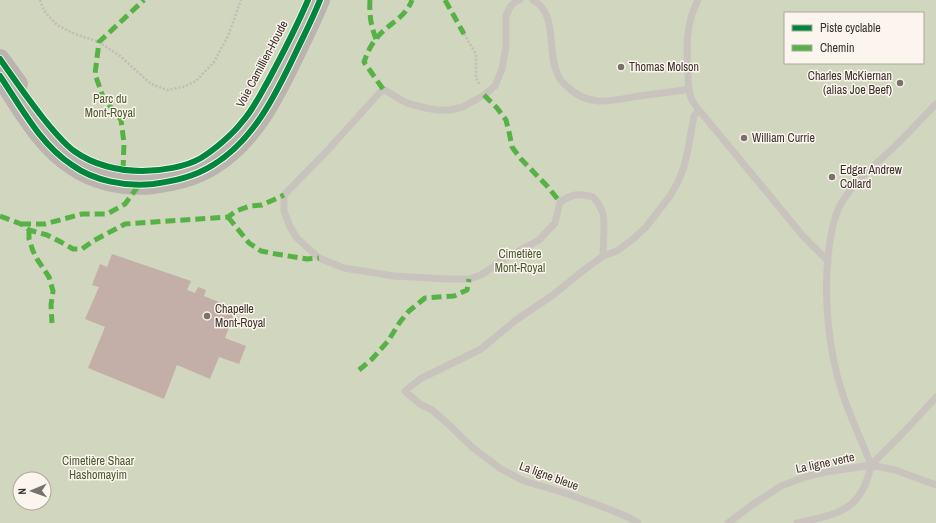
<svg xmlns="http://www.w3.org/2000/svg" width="936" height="523" font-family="'Archivo Narrow',sans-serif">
<rect width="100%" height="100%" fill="#f0ebe5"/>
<path fill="#d1d6bf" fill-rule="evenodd" d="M 0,0 L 936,0 L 936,523 L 0,523 ZM 785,13 L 923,13 L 923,63 L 785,63 ZM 20,479 L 44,479 L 44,503 L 20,503 Z"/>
<path fill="#c3afa7" d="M 112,254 L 191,281 L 187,290 L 195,293 L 198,287 L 206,290 L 204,296 L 236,309 L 225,338 L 246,346 L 239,364 L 219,357 L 210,379 L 177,365 L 164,399 L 88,368 L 105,327 L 85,319 L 99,287 L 92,285 L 100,264 L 107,267 Z"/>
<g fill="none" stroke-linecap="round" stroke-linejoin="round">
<path stroke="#c2bbb6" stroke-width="2.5" stroke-dasharray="2 2" stroke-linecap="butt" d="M 40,0 L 44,11 L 57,25 L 75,34 L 99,42 L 120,56 L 151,84 L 167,90 L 183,87 L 196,81 L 214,62 L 228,36 L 241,0
M 464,34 L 476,54 L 476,78 L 480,85"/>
<path stroke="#c9c3be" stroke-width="7" d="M 520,0 L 516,1 L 510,7 L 506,16 L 506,47 L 502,69 L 495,86 L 484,95 L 463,107 L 450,110 L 437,110 L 426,108 L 410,104 L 401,100 L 383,89 L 326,152 L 284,195 L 284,211 L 290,227 L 297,238 L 319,258 L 344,268 L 394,276 L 447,279 L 469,279 L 481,275 L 508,257 L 539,240 L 555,223 L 560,202 C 573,194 577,193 593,197 L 598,203 L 603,213 L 604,225 L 603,256
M 533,0 C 559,15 546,52 558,75 C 560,81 565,85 570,89 C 578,96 587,100 598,101 C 614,102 630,97 646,95 C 660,93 674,92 689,89
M 698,0 C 686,23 686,48 688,73 C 688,82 688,92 692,100 C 694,104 696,107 699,110 L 803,236 L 828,261
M 871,465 L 904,432 L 936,397
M 638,523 L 630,518 L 611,510 L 568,494 L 524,481 L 501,469 L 472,447 L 446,422 L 432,410 L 420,404 L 405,391 L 420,379 L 481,349 L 516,320 L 553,295 L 584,270 L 603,256 L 617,251 L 633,239 L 646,227 L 670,196 L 678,182 L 684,167 L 688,149 L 694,116 L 699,110
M 728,523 L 752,505 L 781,486 L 805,477 L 826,472 L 871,465 L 895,470 L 936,485
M 797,523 C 838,514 862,511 871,465 C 862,441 850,417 842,392 C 828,349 823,293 829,248 C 831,233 834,214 842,202 C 855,181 874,166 892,149 C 907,135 921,119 936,104"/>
<path stroke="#bab3ae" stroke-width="20" d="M 0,59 L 18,84
M 0,76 C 21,107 40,144 72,165 C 94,181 126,187 153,184 C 174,181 194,177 213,165 C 254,140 276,94 296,52 C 304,35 313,18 320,0"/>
<path stroke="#57b246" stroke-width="5" stroke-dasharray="10 5" stroke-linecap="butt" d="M 370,0 C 369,14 371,26 376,39
M 445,0 L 464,34
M 383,89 L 364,62 C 367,54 370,46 376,39 C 387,24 405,19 412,0
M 484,95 L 497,108 L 506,120 L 509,132 L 512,147 L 521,159 L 548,187 L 560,202
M 123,170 L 124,143 L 121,120 L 103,97 L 95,74 L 99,42 L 144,0
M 0,216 L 21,224 L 29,230 L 47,235 L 59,241 L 73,249 L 82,249 L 93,241 L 125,224 L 228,217 L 236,211 L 250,206 L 262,205 L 284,195
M 228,217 L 249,243 L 261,251 L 276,254 L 307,259 L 319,258
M 21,224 L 45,224 L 82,214 L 107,214 L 125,204 L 139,185
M 29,230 L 29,239 L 33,251 L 37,259 L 49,277 L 53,291 L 51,305 L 52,323
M 359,370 L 372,359 L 388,341 L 400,322 L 409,311 L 425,298 L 454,296 L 467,290 L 469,279"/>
<g stroke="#fbf5ee" stroke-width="8">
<path id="cycleway" d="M 0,59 C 14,79 28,99 43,118 C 52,129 62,142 74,151 C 93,165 119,171 142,171 C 160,171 186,167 201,158 C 214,150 233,134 242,122 C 253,110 260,95 268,81 C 282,55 296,28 308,0
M 0,76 C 21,107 40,144 72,165 C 94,181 126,187 153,184 C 174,181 194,177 213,165 C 254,140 276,94 296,52 C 304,35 313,18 320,0"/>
</g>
<use href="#cycleway" stroke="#00873e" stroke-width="6"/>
</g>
<g fill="#7a716c" stroke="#fbf5ee" stroke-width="1.5">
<circle cx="621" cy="67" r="4"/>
<circle cx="900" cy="83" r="4"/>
<circle cx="744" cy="138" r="4"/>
<circle cx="832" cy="177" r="4"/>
<circle cx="207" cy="316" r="4"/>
</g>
<g text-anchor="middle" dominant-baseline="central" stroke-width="3" stroke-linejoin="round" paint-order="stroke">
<g font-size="12" fill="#3b302b" stroke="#fbf5ee">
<text transform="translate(262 64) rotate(-62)">Voie Camillien-Houde</text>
<text transform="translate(825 463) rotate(-12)">La ligne verte</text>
<text transform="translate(549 476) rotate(20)">La ligne bleue</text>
</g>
<g font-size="12" fill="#3b302b" stroke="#fbf5ee" text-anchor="start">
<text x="629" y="67">Thomas Molson</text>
<text x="892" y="76" text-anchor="end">Charles McKiernan<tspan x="892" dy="14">(alias Joe Beef)</tspan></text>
<text x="752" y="138">William Currie</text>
<text x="840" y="170">Edgar Andrew<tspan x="840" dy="14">Collard</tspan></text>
<text x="215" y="309">Chapelle<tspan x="215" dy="14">Mont-Royal</tspan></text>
</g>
<g font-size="12" fill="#4a5a2e" stroke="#fbf5ee">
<text x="110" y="99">Parc du<tspan x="110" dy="14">Mont-Royal</tspan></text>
<text x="520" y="254">Cimetière<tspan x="520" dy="14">Mont-Royal</tspan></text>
<text x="98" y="461">Cimetière Shaar<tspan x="98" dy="14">Hashomayim</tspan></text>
</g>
</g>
<rect x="784" y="12" width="140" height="52" fill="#fbf5ee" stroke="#aea6a0"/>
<rect x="792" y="25" width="20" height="6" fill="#00873e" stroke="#aea6a0"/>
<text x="820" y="32" font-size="12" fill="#3b302b">Piste cyclable</text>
<rect x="792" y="45" width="20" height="6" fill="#57b246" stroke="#aea6a0"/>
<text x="820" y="52" font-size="12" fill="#3b302b">Chemin</text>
<g transform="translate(32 491) rotate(268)"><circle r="19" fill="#fbf5ee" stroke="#aea6a0"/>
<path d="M0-3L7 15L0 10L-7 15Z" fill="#7a716c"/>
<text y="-6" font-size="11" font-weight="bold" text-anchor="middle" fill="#3b302b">N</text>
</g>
</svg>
